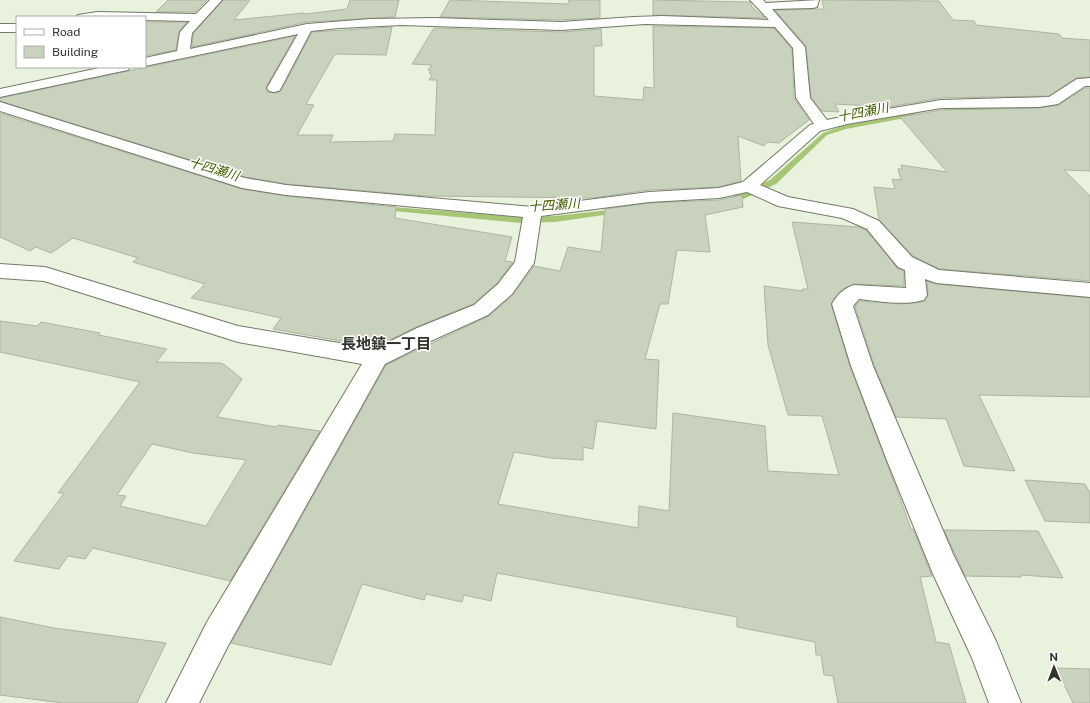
<svg xmlns="http://www.w3.org/2000/svg" width="1090" height="703" font-family="'Public Sans','Noto Sans JP',sans-serif">
<rect width="100%" height="100%" fill="#e8f2dc"/>
<g fill="none" stroke-linecap="round" stroke-linejoin="round">
<path fill="#a7c675" fill-rule="evenodd" d="M 1044,106 L 1046,107 L 1046,109 L 954,111 L 936,114 L 933,112 L 954,107 Z
M 914,113 L 916,114 L 916,116 L 846,129 L 827,135 L 776,184 L 739,201 L 729,202 L 725,200 L 770,180 L 823,133 L 845,125 Z
M 380,206 L 521,217 L 555,216 L 618,209 L 622,211 L 618,213 L 555,222 L 521,223 L 383,210 L 379,208 Z"/>
</g>
<path fill="#c9d2bc" stroke="#acb5a0" fill-rule="evenodd" d="M 168,0 L 207,0 L 195,12 L 156,12 Z
M 223,0 L 250,0 L 234,20 L 304,13 L 305,14 L 347,9 L 350,0 L 399,0 L 395,17 L 307,22 L 192,47 L 193,34 Z
M 450,0 L 568,4 L 569,0 L 600,0 L 600,18 L 561,20 L 440,17 Z
M 653,0 L 750,2 L 752,7 L 765,18 L 653,15 Z
M 822,0 L 939,1 L 953,20 L 974,21 L 976,25 L 1059,34 L 1062,38 L 1090,40 L 1090,77 L 1076,78 L 1049,96 L 941,98 L 888,107 L 835,104 L 839,112 L 822,111 L 811,97 L 806,46 L 775,10 L 824,9 Z
M 145,22 L 187,22 L 179,32 L 176,50 L 145,56 Z
M 653,26 L 774,28 L 792,49 L 794,98 L 809,120 L 779,143 L 767,142 L 764,146 L 738,136 L 741,181 L 719,187 L 649,190 L 593,198 L 425,196 L 286,184 L 245,177 L 0,101 L 0,98 L 295,36 L 266,87 L 268,92 L 274,93 L 279,92 L 282,89 L 312,32 L 392,27 L 386,55 L 335,54 L 306,104 L 314,105 L 297,135 L 333,135 L 330,142 L 393,141 L 395,134 L 435,135 L 437,80 L 429,80 L 432,74 L 429,73 L 431,71 L 428,70 L 432,65 L 412,64 L 434,28 L 561,32 L 601,29 L 602,46 L 594,46 L 594,96 L 643,100 L 644,87 L 654,88 Z
M 1085,88 L 1090,88 L 1090,171 L 1064,170 L 1090,196 L 1090,281 L 939,269 L 913,256 L 879,220 L 874,187 L 895,189 L 892,179 L 901,180 L 898,169 L 902,169 L 901,165 L 947,172 L 900,117 L 941,110 L 1039,108 L 1059,105 Z
M 0,113 L 242,189 L 286,196 L 396,207 L 395,218 L 512,237 L 505,261 L 513,262 L 497,283 L 473,304 L 416,327 L 375,347 L 273,329 L 281,318 L 191,298 L 205,284 L 133,262 L 138,258 L 73,238 L 51,253 L 36,247 L 30,251 L 0,237 Z
M 742,195 L 743,207 L 705,215 L 710,252 L 677,250 L 668,304 L 660,304 L 645,359 L 659,360 L 656,429 L 597,421 L 593,449 L 583,447 L 583,460 L 551,458 L 514,452 L 498,504 L 638,528 L 639,506 L 669,511 L 673,413 L 765,426 L 768,471 L 839,475 L 822,416 L 788,415 L 768,345 L 764,286 L 803,291 L 802,289 L 808,289 L 792,222 L 859,227 L 866,230 L 897,268 L 904,271 L 904,286 L 853,284 L 840,291 L 831,304 L 850,367 L 896,487 L 911,529 L 913,529 L 932,576 L 920,577 L 936,642 L 949,644 L 966,703 L 838,703 L 833,676 L 824,675 L 821,655 L 816,655 L 815,642 L 737,627 L 737,617 L 497,573 L 491,601 L 464,595 L 462,602 L 426,594 L 424,600 L 362,584 L 331,665 L 231,643 L 386,365 L 489,316 L 513,295 L 534,266 L 560,271 L 568,247 L 601,252 L 605,209 L 649,203 L 719,200 Z
M 927,281 L 936,284 L 1090,298 L 1090,397 L 979,395 L 1015,471 L 964,466 L 946,419 L 896,417 L 874,365 L 855,306 L 860,301 L 900,304 L 924,301 L 928,295 Z
M 0,321 L 37,326 L 41,322 L 100,333 L 99,335 L 167,349 L 156,362 L 220,363 L 225,365 L 242,379 L 217,417 L 277,427 L 278,425 L 320,431 L 230,581 L 93,548 L 85,559 L 68,556 L 59,569 L 14,561 L 64,493 L 58,493 L 140,382 L 0,352 ZM 152,444 L 193,453 L 246,460 L 206,526 L 120,506 L 126,496 L 117,495 Z
M 1025,480 L 1085,484 L 1090,493 L 1090,523 L 1045,521 Z
M 944,530 L 1038,531 L 1063,578 L 1021,575 L 1021,577 L 965,576 Z
M 0,617 L 54,628 L 166,643 L 137,703 L 63,703 L 0,695 Z
M 1056,668 L 1090,669 L 1090,703 L 1073,703 Z"/>
<g fill="none" stroke-linecap="round" stroke-linejoin="round">
<g stroke="#727b67" stroke-width="2">
<path id="minor" d="M 210,0 L 222,0 L 192,33 L 190,49 L 307,24 L 370,19 L 434,18 L 561,22 L 634,17 L 662,16 L 769,20 L 750,0 L 763,0 L 766,3 L 819,0 L 817,7 L 813,8 L 772,9 L 805,47 L 810,98 L 827,120 L 846,116 L 941,100 L 1049,97 L 1077,79 L 1090,78 L 1090,86 L 1085,86 L 1058,104 L 1039,107 L 941,108 L 847,124 L 820,131 L 760,185 L 788,197 L 853,209 L 879,221 L 912,257 L 939,270 L 1090,283 L 1090,297 L 936,283 L 925,279 L 927,295 L 924,300 C 904,306 879,301 859,299 L 853,306 L 873,366 L 912,458 L 953,554 L 996,641 L 1021,703 L 989,703 L 972,658 L 933,574 L 886,458 L 851,366 L 832,304 C 837,295 844,288 854,285 L 906,288 L 905,270 L 898,267 L 867,229 L 842,218 L 778,206 L 747,192 L 719,198 L 649,202 L 541,216 L 534,263 L 512,294 L 488,315 L 433,340 L 385,364 L 229,644 L 199,703 L 166,703 L 207,622 L 362,364 L 238,342 L 44,281 L 0,278 L 0,264 L 45,267 L 238,326 L 375,349 L 417,328 L 474,305 L 498,284 L 515,262 L 523,217 L 286,195 L 242,188 L 0,111 L 0,102 L 245,178 L 286,185 L 533,207 L 649,192 L 719,188 L 743,182 L 810,125 L 814,124 L 796,98 L 793,48 L 775,27 L 645,24 L 561,30 L 402,25 L 339,28 L 311,31 L 281,88 L 279,91 L 274,92 L 269,91 L 267,88 L 298,34 L 145,66 L 145,58 L 177,51 L 180,32 L 190,21 L 145,20 L 145,17 L 76,17 L 78,15 L 97,12 L 196,14 Z
M 0,24 L 17,24 L 17,32 L 0,32 Z
M 104,67 L 130,67 L 128,70 L 123,71 L 0,97 L 0,89 Z"/>
</g>
<use href="#minor" fill="#fff" fill-rule="evenodd"/>
</g>
<g text-anchor="middle" dominant-baseline="central" stroke-width="3" stroke-linejoin="round" paint-order="stroke">
<g font-size="13" font-style="italic" fill="#445f00" stroke="#fff">
<text transform="translate(863 112) rotate(-11)">十四瀬川</text>
<text transform="translate(214 169) rotate(17)">十四瀬川</text>
<text transform="translate(554 205) rotate(-4)">十四瀬川</text>
</g>
<g font-size="15" font-weight="bold" fill="#30332b" stroke="#fff">
<text x="386" y="343">長地鎮一丁目</text>
</g>
</g>
<rect x="16" y="16" width="130" height="52" fill="#ffffff" stroke="#acadaa"/>
<rect x="24" y="29" width="20" height="6" fill="#ffffff" stroke="#acadaa"/>
<text x="52" y="36" font-size="12" fill="#30332b">Road</text>
<rect x="24" y="46" width="20" height="12" fill="#c9d2bc" stroke="#acadaa"/>
<text x="52" y="56" font-size="12" fill="#30332b">Building</text>
<g transform="translate(1054 667) rotate(359)" stroke="#ffffff" stroke-width="3" paint-order="stroke">
<path d="M0-3L7 15L0 10L-7 15Z" fill="#30332b"/>
<text y="-6" font-size="11" font-weight="bold" text-anchor="middle" fill="#30332b">N</text>
</g>
</svg>
